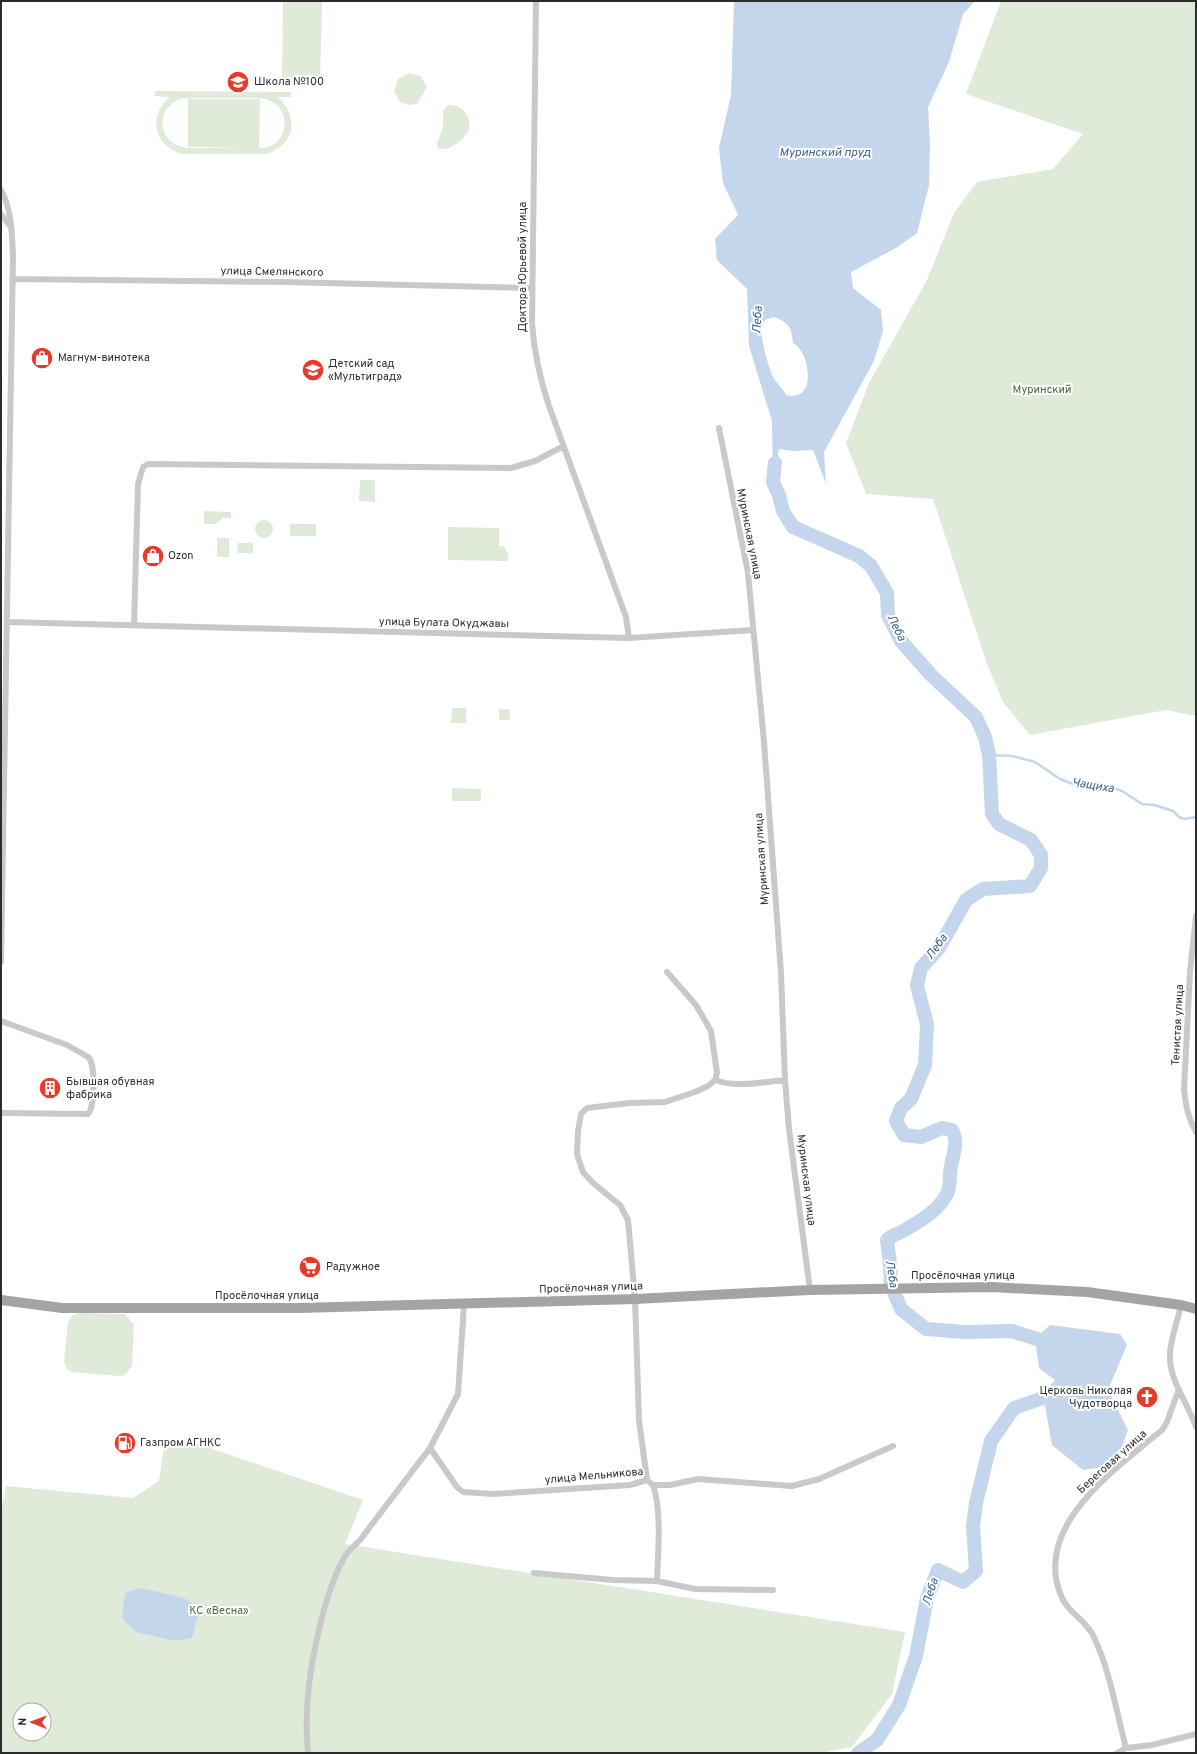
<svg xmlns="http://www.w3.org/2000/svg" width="1197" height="1754" font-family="Overpass,sans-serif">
<rect width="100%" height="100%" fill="#fff"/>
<path fill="#dfead9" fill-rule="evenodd" d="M 283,1 L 322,1 L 320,84 L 282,83 Z
M 1001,1 L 1196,1 L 1196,716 L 1166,710 L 1030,735 L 1003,702 L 987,664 L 933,499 L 866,494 L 846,443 L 869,383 L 927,280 L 954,213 L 977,182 L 1053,169 L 1083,134 L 966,94 Z
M 409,73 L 421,76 L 427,87 L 417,104 L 408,105 L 400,102 L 394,91 L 398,79 Z
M 155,91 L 291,92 L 291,97 L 278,97 C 300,117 294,146 266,154 L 181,154 C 153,145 148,115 170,97 L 155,96 ZM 183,98 L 260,98 C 290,101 294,140 265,148 L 188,148 C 157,145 153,107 183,98 Z
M 188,99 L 260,99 L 259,148 L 188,147 Z
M 448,105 C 463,105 471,115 469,130 C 463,140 451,151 438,149 L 437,143 C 443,129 444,126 443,111 Z
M 360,480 L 375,480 L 375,502 L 359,501 Z
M 204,511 L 231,512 L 231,518 L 223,518 L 216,524 L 204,524 Z
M255 529a9 9 0 1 1 18 0a9 9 0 1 1-18 0Z
M 290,524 L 316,524 L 316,536 L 290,536 Z
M 448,527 L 499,528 L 499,546 L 504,546 L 508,555 L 508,561 L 448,560 Z
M 217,538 L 229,538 L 229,557 L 217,557 Z
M 238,543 L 253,543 L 253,553 L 237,553 Z
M 452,708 L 466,708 L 466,723 L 451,723 Z
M 499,709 L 510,709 L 510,720 L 499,720 Z
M 452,788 L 481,789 L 481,801 L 452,801 Z
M 78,1313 L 125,1314 L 134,1325 L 132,1366 L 125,1375 L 119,1376 L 72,1372 L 67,1369 L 64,1361 L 68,1323 L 72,1316 Z
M 165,1439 L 195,1443 L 363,1500 L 345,1544 L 905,1632 L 892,1694 L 852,1747 L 820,1753 L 1,1753 L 1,1511 L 6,1486 L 133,1498 L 159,1481 ZM 20,1710 L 44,1710 L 44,1734 L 20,1734 Z"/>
<path fill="#c4d6eb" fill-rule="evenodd" d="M 734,1 L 975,1 L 963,14 L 949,62 L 928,107 L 930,144 L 929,185 L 917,233 L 896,248 L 851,272 L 853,288 L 881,310 L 883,331 L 874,361 L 824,452 L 826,484 L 813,450 L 794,451 L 779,449 L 773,482 L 772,421 L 749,346 L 747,289 L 717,260 L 715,239 L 738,215 L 723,183 L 719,148 L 731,95 ZM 774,317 C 790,323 791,327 793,343 C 811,352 817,404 786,395 C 783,389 779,386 775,380 C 769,371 759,335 762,325 C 763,320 769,318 774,317 Z
M 1050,1325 L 1120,1334 L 1127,1345 L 1108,1390 L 1128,1430 L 1120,1452 L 1098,1468 L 1083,1470 L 1052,1445 L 1043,1395 L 1055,1380 L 1039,1368 L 1035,1339 Z
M 141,1588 L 184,1598 L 200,1608 L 192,1638 L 176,1641 L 136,1632 L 122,1618 L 125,1593 Z"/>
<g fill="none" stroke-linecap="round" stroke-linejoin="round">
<path stroke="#c4d6eb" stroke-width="2.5" d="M 989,755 L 1012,756 L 1035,762 L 1060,779 L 1073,784 L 1107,786 L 1122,791 L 1142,804 L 1154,805 L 1173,811 L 1179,817 L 1184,819 L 1196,817"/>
<path stroke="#c4d6eb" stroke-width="14" d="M 775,463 L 773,482 L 779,495 L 783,511 L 793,527 L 859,556 L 871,566 L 887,593 L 888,615 L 901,641 L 931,675 L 976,717 L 985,737 L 989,755 L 992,814 L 999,824 L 1031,840 L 1041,855 L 1041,868 L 1030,886 L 983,889 L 966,900 L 939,948 L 921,968 L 917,986 L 927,1024 L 925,1065 L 911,1099 L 901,1108 L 896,1121 L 904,1135 L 921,1137 L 942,1128 L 952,1130 C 959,1142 953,1154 951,1166 C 949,1174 951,1186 947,1194 C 938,1211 919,1222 903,1231 C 896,1235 892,1235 887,1240 L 890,1264 L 891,1285 L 901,1309 L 926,1329 L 965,1332 L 1012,1331 L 1040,1340 L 1050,1348
M 858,1753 L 877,1740 L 899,1705 L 916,1656 L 927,1598 L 938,1570 L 963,1582 L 976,1571 L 973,1526 L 976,1503 L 991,1441 L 1014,1408 L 1052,1395 L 1058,1388"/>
<path stroke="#c9c9c9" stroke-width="6" d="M 536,1 L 532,323 C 534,352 540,379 549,406 L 626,617 L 629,638
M 1,190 C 12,210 12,235 13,257 L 1,962
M 1,214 L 10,226
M 12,279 L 284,282 L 532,288
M 719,428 L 748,573 L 764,742 L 781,973 L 785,1080 L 789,1129 L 810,1290
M 7,622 L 629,638 L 753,630
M 134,625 L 138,484 L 143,467 L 148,464 L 511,468 L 535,461 L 562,447
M 1196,916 L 1190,972 L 1184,1090 C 1186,1106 1188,1118 1196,1132
M 1,1021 L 67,1045 L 88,1057 C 96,1063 95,1107 88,1114 L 1,1113
M 715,1080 C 737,1088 762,1082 785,1080
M 1181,1305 C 1178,1320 1169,1343 1170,1357 C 1170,1382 1188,1403 1196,1427
M 430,1448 L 457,1487 L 463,1492 L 493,1494 L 630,1485 L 647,1480 L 653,1485 L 670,1485 L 698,1479 L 792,1486 L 819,1479 L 893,1446
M 647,1480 L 639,1420 L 635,1299 L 628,1220 L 620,1205 L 593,1183 L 583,1172 L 577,1154 L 578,1131 L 581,1114 L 587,1108 L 630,1103 L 665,1102 L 695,1092 L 708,1086 L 715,1080 L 717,1073 L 711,1031 L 696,1005 L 667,972
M 653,1485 C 662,1511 658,1553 657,1581
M 534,1573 L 613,1580 L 657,1581 L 695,1589 L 773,1590
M 1126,1748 C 1116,1710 1110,1670 1093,1635 C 1083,1617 1067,1613 1060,1593 C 1034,1524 1118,1467 1162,1430 L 1167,1422 L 1179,1389
M 308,1753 C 307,1740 306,1726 307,1713 C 308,1670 324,1589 347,1553 C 351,1549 356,1544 360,1540 L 430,1448 L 458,1394 L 464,1305
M 1117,1753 L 1126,1748 L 1152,1745 L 1196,1734"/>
<path stroke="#a4a4a4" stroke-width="10" d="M 1,1300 L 62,1308 L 299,1308 L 635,1299 L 810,1290 L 991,1287 L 1087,1292 L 1181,1305 L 1196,1309"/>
</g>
<defs>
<g id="school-disc" transform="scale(1.15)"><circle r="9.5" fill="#e63a2b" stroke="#fff"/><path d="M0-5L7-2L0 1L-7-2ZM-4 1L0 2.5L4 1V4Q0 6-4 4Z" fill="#fff"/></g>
<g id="shop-disc" transform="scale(1.15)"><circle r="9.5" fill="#e63a2b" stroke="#fff"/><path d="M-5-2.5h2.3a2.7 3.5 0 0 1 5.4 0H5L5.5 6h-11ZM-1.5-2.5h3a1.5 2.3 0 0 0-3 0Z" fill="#fff"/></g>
<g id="building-disc" transform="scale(1.15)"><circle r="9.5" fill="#e63a2b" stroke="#fff"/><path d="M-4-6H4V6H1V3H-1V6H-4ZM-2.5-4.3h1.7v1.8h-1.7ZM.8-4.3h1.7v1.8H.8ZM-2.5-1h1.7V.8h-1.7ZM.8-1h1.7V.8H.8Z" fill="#fff"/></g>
<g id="supermarket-disc" transform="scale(1.15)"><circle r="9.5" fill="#e63a2b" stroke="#fff"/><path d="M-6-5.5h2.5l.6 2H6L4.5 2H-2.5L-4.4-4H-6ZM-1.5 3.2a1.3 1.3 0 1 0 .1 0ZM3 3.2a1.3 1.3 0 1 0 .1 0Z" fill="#fff"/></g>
<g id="church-disc" transform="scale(1.15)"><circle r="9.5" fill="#e63a2b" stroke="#fff"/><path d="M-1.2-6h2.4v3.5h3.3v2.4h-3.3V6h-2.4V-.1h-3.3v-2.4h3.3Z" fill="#fff"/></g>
<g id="fuel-disc" transform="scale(1.15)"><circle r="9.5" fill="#e63a2b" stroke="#fff"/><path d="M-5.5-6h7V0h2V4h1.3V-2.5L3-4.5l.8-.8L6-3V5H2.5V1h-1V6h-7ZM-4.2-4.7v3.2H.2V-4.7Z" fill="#fff"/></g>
</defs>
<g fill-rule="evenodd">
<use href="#school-disc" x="238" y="82"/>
<use href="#shop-disc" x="42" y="358"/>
<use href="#school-disc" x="313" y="370"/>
<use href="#shop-disc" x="153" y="556"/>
<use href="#building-disc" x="50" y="1088"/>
<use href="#supermarket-disc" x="310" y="1267"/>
<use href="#church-disc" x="1147" y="1397"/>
<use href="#fuel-disc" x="125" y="1443"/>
</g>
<g text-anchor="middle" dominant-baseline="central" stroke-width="4" stroke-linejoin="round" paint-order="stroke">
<g font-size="11" fill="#2c2c2c" stroke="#fff" text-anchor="start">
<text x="254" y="82">Школа №100</text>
<text x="58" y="358">Магнум-винотека</text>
<text x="328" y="364">Детский сад<tspan x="328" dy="13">«Мультиград»</tspan></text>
<text x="168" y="556">Ozon</text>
<text x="66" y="1082">Бывшая обувная<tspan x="66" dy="13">фабрика</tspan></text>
<text x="326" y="1267">Радужное</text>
<text x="1132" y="1391" text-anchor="end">Церковь Николая<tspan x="1132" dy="13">Чудотворца</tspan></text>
<text x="140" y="1443">Газпром АГНКС</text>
</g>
<g font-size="11" fill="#2c2c2c" stroke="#fff">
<text transform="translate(523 267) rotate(-90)">Доктора Юрьевой улица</text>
<text transform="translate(272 272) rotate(1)">улица Смелянского</text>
<text transform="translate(749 534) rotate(79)">Муринская улица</text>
<text transform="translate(444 623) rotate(1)">улица Булата Окуджавы</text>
<text transform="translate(762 859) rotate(-94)">Муринская улица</text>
<text transform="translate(1178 1025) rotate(-87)">Тенистая улица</text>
<text transform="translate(806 1180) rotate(83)">Муринская улица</text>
<text x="963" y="1276">Просёлочная улица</text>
<text transform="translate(591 1288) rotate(-2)">Просёлочная улица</text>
<text x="267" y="1296">Просёлочная улица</text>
<text transform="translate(1112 1462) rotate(-42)">Береговая улица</text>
<text transform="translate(594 1476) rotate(-5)">улица Мельникова</text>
</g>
<g font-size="11" fill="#48673a" stroke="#fff">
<text x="1042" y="390">Муринский</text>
<text x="219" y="1611">КС «Весна»</text>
</g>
<g font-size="12" font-style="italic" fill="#3a618e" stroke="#fff">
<text x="825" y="153">Муринский пруд</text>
<text transform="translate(758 320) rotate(-87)">Леба</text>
<text transform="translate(896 628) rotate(64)">Леба</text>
<text transform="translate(1093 786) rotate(9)">Чащиха</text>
<text transform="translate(937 947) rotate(-54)">Леба</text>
<text transform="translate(891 1274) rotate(81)">Леба</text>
<text transform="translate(931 1592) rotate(-72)">Леба</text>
</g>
</g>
<rect width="1197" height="1754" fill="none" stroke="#2c2c2c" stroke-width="4"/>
<g transform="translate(32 1722) rotate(271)"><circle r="19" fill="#ffffff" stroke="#ababab"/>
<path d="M0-3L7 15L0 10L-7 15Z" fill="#e63a2b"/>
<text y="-6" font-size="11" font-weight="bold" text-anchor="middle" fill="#2c2c2c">N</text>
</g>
</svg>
